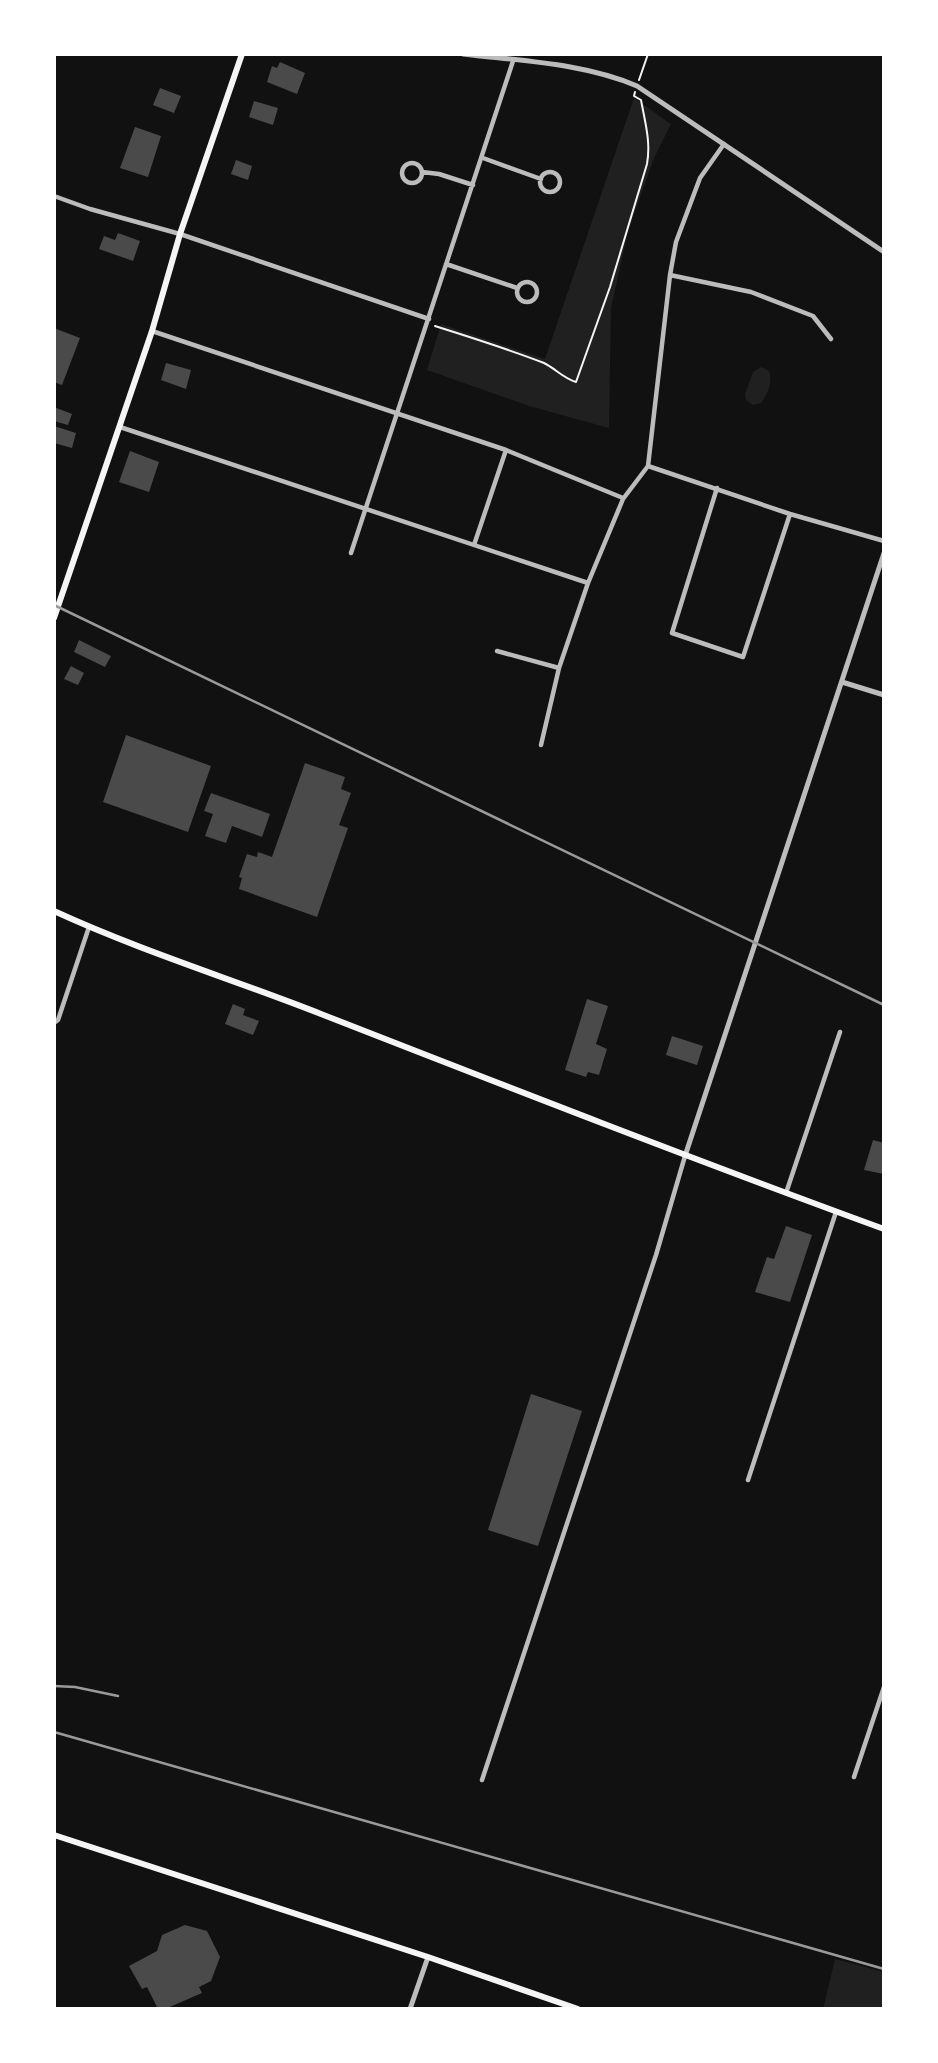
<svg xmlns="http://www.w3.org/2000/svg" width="938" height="2063" font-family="Barlow,sans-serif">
<rect width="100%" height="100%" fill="#111"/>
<path fill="#202020" d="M 634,98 L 671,124 L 654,158 L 628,231 L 611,308 L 609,428 L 529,406 L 427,370 L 441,324 L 545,359 Z
M 761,367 L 769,371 C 773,381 767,396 761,403 L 753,405 L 746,400 L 745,394 L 753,372 Z
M 835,1959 L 884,1972 L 884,2009 L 823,2009 Z"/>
<path fill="#4a4a4a" d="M 280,62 L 305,73 L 297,94 L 267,82 L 272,66 L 277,68 Z
M 160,88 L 181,96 L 174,113 L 153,105 Z
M 254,101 L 278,108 L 273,125 L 249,117 Z
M 135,127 L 161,136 L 148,177 L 120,168 Z
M 236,160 L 252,166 L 248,180 L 231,174 Z
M 118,233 L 140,241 L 133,261 L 99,249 L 104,236 L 115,240 Z
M 54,328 L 80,338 L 62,385 L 54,382 Z
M 166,363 L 191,370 L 186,389 L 161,380 Z
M 54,407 L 72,414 L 68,425 L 54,421 Z
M 54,426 L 76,433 L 72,448 L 54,443 Z
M 130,451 L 159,462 L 149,492 L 119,482 Z
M 79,640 L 111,656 L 105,667 L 74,652 Z
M 71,666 L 84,673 L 78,685 L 64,679 Z
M 126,735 L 211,766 L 188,832 L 103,802 Z
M 305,763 L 345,777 L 341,789 L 351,793 L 339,825 L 348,828 L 317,917 L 239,889 L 242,878 L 239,877 L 247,854 L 257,857 L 258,852 L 272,857 Z
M 211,793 L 270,814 L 262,837 L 232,826 L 226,843 L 205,836 L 213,814 L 204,811 Z
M 587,999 L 608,1006 L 596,1044 L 607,1049 L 599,1075 L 588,1072 L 586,1077 L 565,1070 Z
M 233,1004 L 245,1009 L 243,1015 L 259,1021 L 253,1035 L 225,1024 Z
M 672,1036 L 703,1046 L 697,1065 L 666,1055 Z
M 873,1140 L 884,1143 L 884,1174 L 864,1170 Z
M 786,1226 L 812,1235 L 790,1302 L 755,1292 L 767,1257 L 774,1259 Z
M 531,1394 L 582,1411 L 538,1546 L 488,1530 Z
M 185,1925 L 207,1931 L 220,1957 L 211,1981 L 199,1987 L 202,1993 L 165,2009 L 158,2009 L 147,1987 L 142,1989 L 129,1966 L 157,1951 L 162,1935 Z"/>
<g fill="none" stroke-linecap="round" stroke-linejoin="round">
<path stroke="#f5f5f5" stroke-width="2" d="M 639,80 L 648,54
M 435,326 C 472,338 508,349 544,363 C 556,369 563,378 576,382 L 610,287 L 647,164 C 651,142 645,122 641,100 L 634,96 L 635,92"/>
<path stroke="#bcbcbc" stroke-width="4.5" d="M 483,158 L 541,179
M402 173a10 10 0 1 1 20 0a10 10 0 1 1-20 0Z
M540 182a10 10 0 1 1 20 0a10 10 0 1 1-20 0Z
M 422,172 L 439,174 L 473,185
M 54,196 L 90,209 L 180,234 L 429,319
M 446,264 L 517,288
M 670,275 L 751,292 L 813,316 L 831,339
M517 292a10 10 0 1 1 20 0a10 10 0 1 1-20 0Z
M 152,331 L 506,450 L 623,498
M 120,427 L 588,583
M 648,466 L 790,514 L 884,541
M 717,488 L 672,633 L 743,657 L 790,514
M 474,545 L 506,450
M 351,553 L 513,61
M 497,651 L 559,668
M 541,745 L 559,668 L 588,583 L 623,499 L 648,466 L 670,275 L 676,242 L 700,178 L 724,144
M 54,1023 L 58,1020 L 89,927
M 786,1193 L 840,1032
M 748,1480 L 836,1212
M 854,1777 L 884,1687
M 482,1780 L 656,1255 L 685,1156"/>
<path stroke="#bcbcbc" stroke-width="5" d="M 463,54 C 521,61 583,63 637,86 L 884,252
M 842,682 L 884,695
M 685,1156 L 884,553
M 410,2009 L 428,1957"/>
<path stroke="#f5f5f5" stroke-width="6" d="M 54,618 L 152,331 L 180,234 L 242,54
M 54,911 C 141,951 232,979 321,1014 C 508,1087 695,1160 884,1229
M 54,1835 L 428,1957 L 578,2009"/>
<path stroke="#9a9a9a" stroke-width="2.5" d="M 54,605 L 884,1005
M 54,1686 L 75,1687 L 118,1696
M 54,1732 L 884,1969"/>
</g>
<rect width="938" height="2063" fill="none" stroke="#ffffff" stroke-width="112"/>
</svg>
